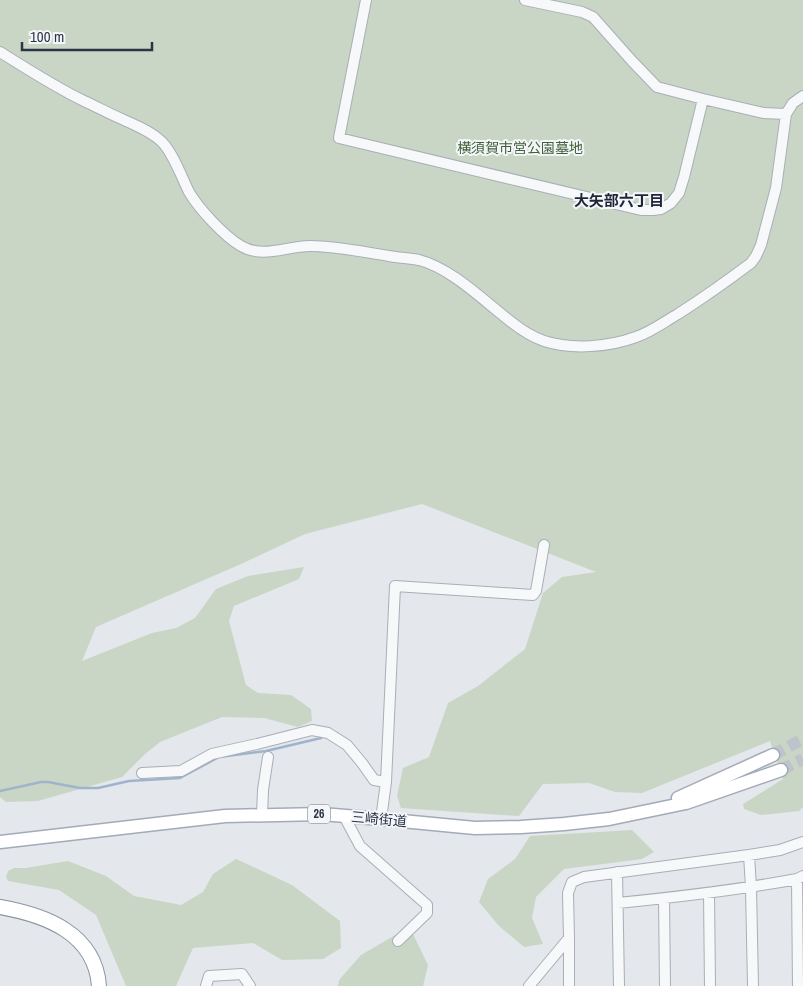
<svg xmlns="http://www.w3.org/2000/svg" width="803" height="986" font-family="'Archivo Narrow','Noto Sans JP',sans-serif">
<rect width="100%" height="100%" fill="#e4e7ec"/>
<path fill="#c9d6c5" d="M 0,0 L 803,0 L 803,807 L 799,811 L 761,815 L 744,809 L 743,804 L 783,779 L 770,741 L 642,793 L 615,792 L 589,783 L 543,784 L 519,816 L 401,808 L 397,796 L 403,768 L 429,757 L 448,703 L 478,686 L 525,649 L 543,593 L 562,577 L 596,572 L 422,504 L 305,534 L 241,564 L 96,627 L 82,661 L 152,633 L 176,628 L 195,618 L 216,589 L 248,576 L 304,567 L 299,579 L 234,606 L 229,621 L 246,685 L 258,693 L 291,695 L 311,709 L 312,721 L 298,727 L 264,718 L 222,717 L 160,742 L 145,754 L 122,777 L 38,801 L 6,802 L 0,797 Z
M 632,830 L 654,852 L 642,859 L 564,869 L 536,897 L 532,918 L 543,944 L 524,947 L 499,926 L 479,902 L 488,879 L 515,859 L 530,836 Z
M 236,859 L 292,885 L 340,921 L 341,948 L 323,959 L 282,960 L 253,943 L 193,948 L 176,986 L 126,986 L 96,915 L 59,890 L 8,881 L 6,877 L 8,871 L 14,868 L 26,868 L 68,861 L 106,876 L 134,896 L 181,905 L 203,892 L 213,874 Z
M 397,934 L 413,934 L 428,965 L 423,986 L 338,986 L 339,980 L 361,955 Z"/>
<g fill="none" stroke-linecap="round" stroke-linejoin="round">
<path stroke="#9fb4cc" stroke-width="2.5" d="M 0,791 L 41,782 L 48,782 L 80,788 L 98,788 L 129,781 L 180,778 L 219,757 L 266,751 L 321,738"/>
<path stroke="#bfc3cb" stroke-width="12" stroke-dasharray="12 6" stroke-linecap="butt" d="M 773,755 L 803,739
M 781,770 L 803,759"/>
<g stroke="#a9aeb7" stroke-width="12">
<path id="minor" d="M 366,0 L 339,138 L 641,210 L 653,210 L 661,209 L 671,203 L 679,193 L 684,177 L 703,99 L 657,87 L 632,61 L 593,17 L 582,12 L 525,0
M 0,52 C 27,69 55,87 84,101 C 97,107 110,114 124,120 C 137,126 152,132 162,142 C 173,153 182,178 189,192 C 199,209 224,236 241,246 C 263,259 287,246 310,246 C 336,246 363,252 389,256 C 399,258 409,258 419,260 C 451,268 484,301 510,321 C 520,329 532,337 544,341 C 572,350 609,347 636,337 C 651,332 664,322 678,314 C 703,298 727,281 751,263 L 756,256 L 761,245 L 776,188 L 786,114 L 793,103 L 803,96
M 703,99 L 763,113 L 786,114
M 142,773 L 181,771 L 212,754 L 257,744 L 312,730 L 328,733 L 347,745 L 362,763 L 374,780 L 386,782
M 262,815 L 263,790 L 268,757
M 344,816 L 360,846 L 427,905 L 427,913 L 398,941
M 381,819 L 386,782 L 395,586 L 533,595 L 536,591 L 544,545
M 749,855 L 751,887 L 753,986
M 617,872 L 619,986
M 797,879 L 798,986
M 709,893 L 710,986
M 664,899 L 665,986
M 618,903 C 678,897 738,890 797,879 L 803,876
M 206,986 L 209,976 L 242,974 L 250,986
M 529,986 L 569,938
M 569,986 L 569,938 L 568,893 L 572,882 L 584,877 L 749,855 L 780,850 L 803,842"/>
</g>
<g stroke="#a3abb8" stroke-width="15">
<path id="major" d="M 678,798 L 773,755
M 0,842 L 225,816 L 322,814 L 381,819 L 475,828 L 521,827 L 564,824 L 609,819 L 686,803 L 781,770"/>
</g>
<g stroke="#8b94a3" stroke-width="16">
<path id="highway" d="M 0,907 C 45,915 95,933 99,986"/>
</g>
<use href="#minor" stroke="#f7f8fa" stroke-width="10"/>
<use href="#major" stroke="#fff" stroke-width="12"/>
<use href="#highway" stroke="#fff" stroke-width="14"/>
</g>
<g text-anchor="middle" dominant-baseline="central" stroke-width="4" stroke-linejoin="round" paint-order="stroke">
<rect fill="#f4f6f9" stroke="#676e7b" stroke-width="1" x="308" y="804.5" width="22" height="19" rx="4"/>
<g font-size="12" font-weight="bold" fill="#2b3445">
<text x="319" y="814">26</text>
</g>
<g font-size="14" fill="#3f6138" stroke="#f4f6f9">
<text x="520" y="148">横須賀市営公園墓地</text>
</g>
<g font-size="14" fill="#2b3445" stroke="#f4f6f9">
<text transform="translate(379 819) rotate(5)">三崎街道</text>
</g>
<g font-size="15" font-weight="bold" fill="#1d2536" stroke="#f4f6f9">
<text x="619" y="200">大矢部六丁目</text>
</g>
</g>
<path d="M22 42v8h130v-8" fill="none" stroke="#2b3445" stroke-width="2.5"/>
<text x="30" y="42" font-size="15" fill="#2b3445" stroke="#f4f6f9" stroke-width="4" paint-order="stroke">100 m</text>
</svg>
